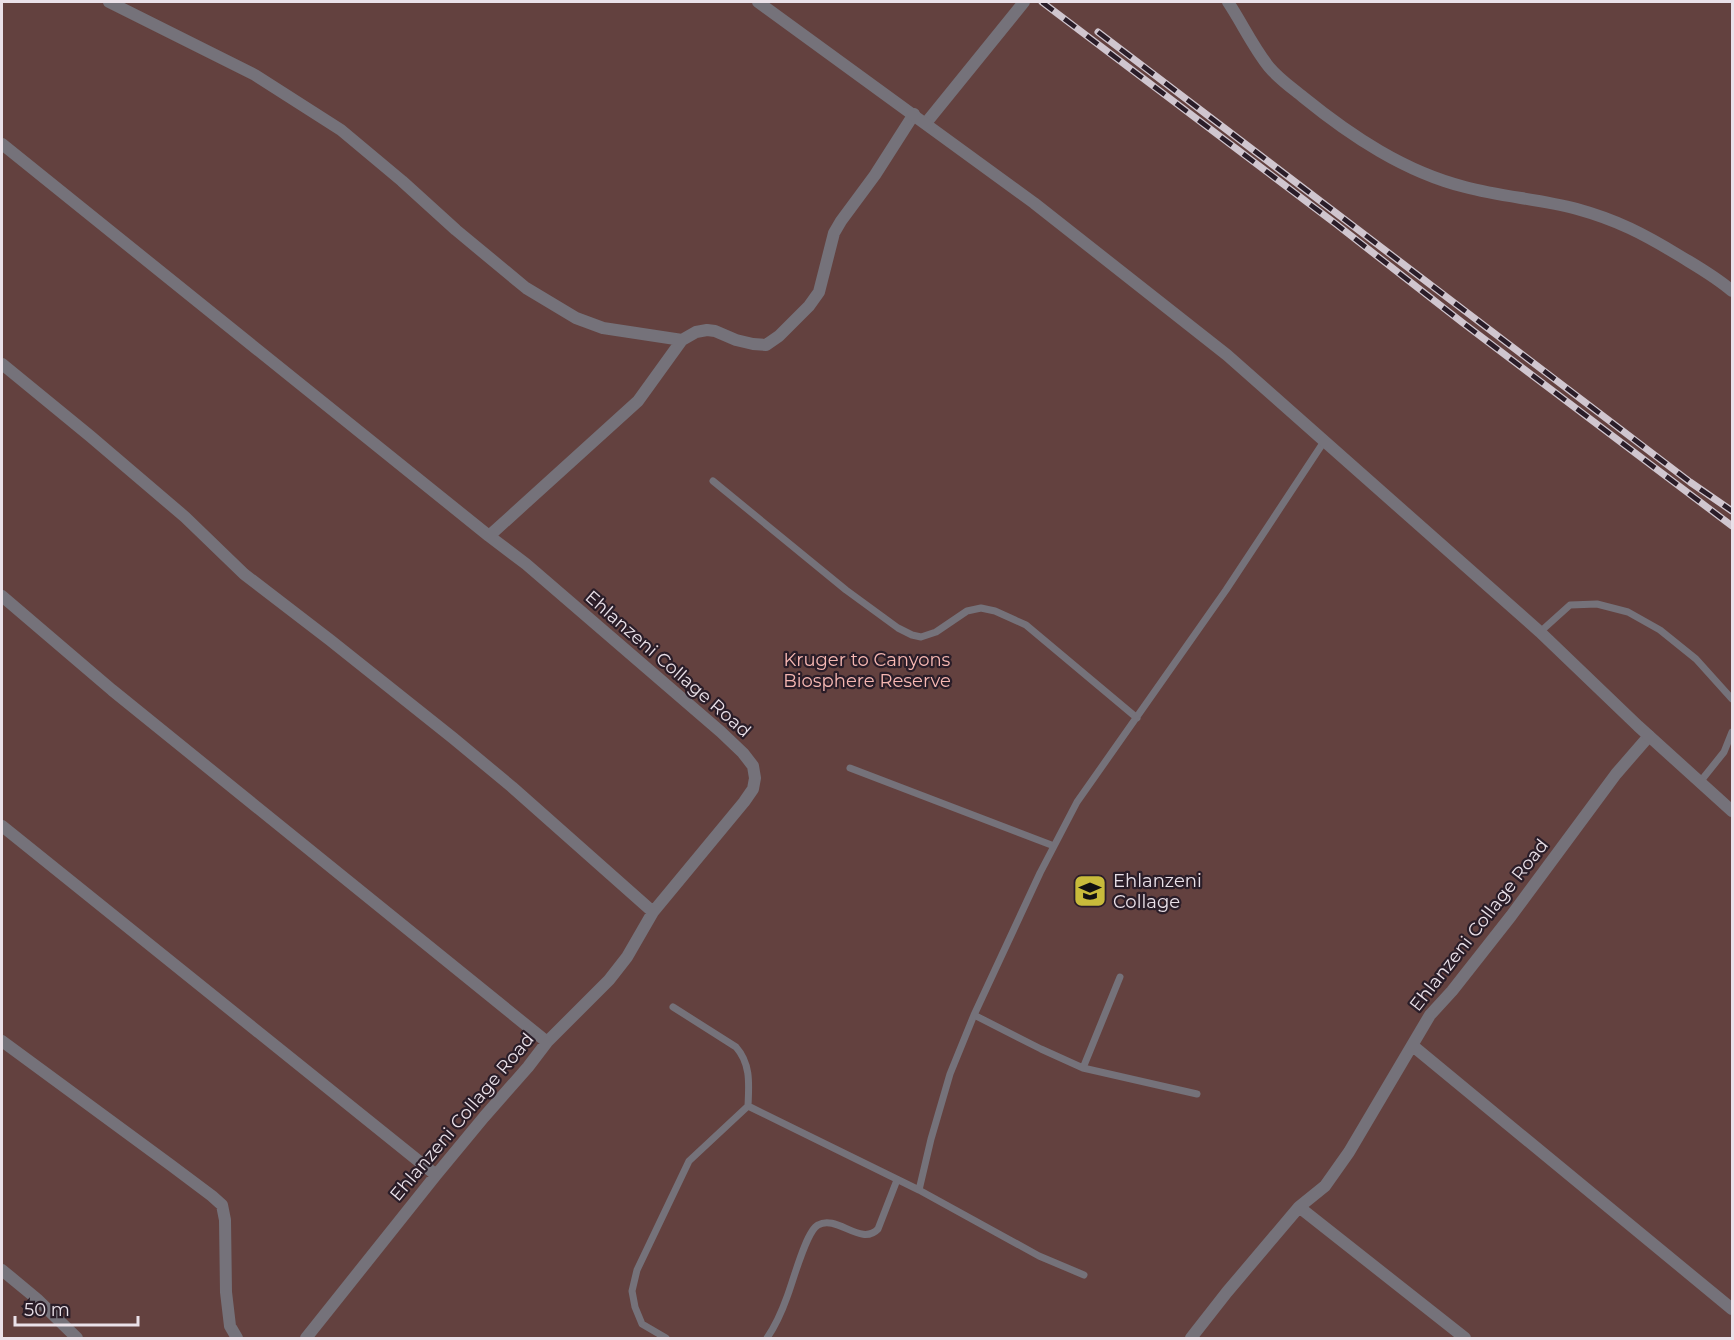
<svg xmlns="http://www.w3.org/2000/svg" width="1734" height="1340" font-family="Montserrat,sans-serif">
<rect width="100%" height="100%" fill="#342632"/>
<path fill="#63413f" d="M 2,2 L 1732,2 L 1732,1338 L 2,1338 Z"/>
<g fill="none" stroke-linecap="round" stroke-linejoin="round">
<path stroke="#75727a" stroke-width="7" d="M 713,481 L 846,590 L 898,628 L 912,635 L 921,637 L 936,632 L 967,611 L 981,608 L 995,611 L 1026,625 L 1137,718
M 1540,632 L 1570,605 L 1597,604 L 1628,612 L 1660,630 L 1696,659 L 1732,699
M 850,768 L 1054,846
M 1700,782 L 1724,752 L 1732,732
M 974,1015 L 1041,1049 L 1083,1068 L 1197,1094
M 1083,1068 L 1120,977
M 748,1106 L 919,1190 L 1039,1256 L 1084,1275
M 919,1190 L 931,1139 L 950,1074 L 974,1015 L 1040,873 L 1077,802 L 1226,590 L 1325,440
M 666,1338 L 642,1324 L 635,1307 L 632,1291 L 637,1270 L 689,1161 L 748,1106 C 749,1084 751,1064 736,1047 L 673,1007
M 767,1338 C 776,1325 782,1311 787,1297 C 793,1282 806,1231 818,1225 C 837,1214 861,1247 878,1229 L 897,1180"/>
<path stroke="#75727a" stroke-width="12" d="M 109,2 L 255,75 L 341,130 L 402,181 L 456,230 L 526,288 L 576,318 L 603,328 L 682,340
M 1228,2 C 1242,23 1253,47 1269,67 C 1279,79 1292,88 1303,97 C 1351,136 1405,172 1465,187 C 1502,197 1540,199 1577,209 C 1617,220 1644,234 1680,256 C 1698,267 1716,277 1732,291
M 926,123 L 1024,2
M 2,144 L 489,536 L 526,564 L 721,732 L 743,753 L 753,766 L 755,778 L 753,789 L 744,802 L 653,912 L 627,957 L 609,980 L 547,1042 L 528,1067 L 484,1117 L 436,1175 L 306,1338
M 2,364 L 90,436 L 185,517 L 244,574 L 330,640 L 453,738 L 512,787 L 653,912
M 489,536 L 638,401 L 682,340 L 696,332 L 707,330 L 715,331 L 736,340 L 753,344 L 766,345 L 779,336 L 809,306 L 819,292 L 834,233 L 841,221 L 875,175 L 914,114
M 2,596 L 112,690 L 547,1042
M 2,826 L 436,1175
M 2,1041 L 172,1166 L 212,1196 L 222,1205 L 225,1220 L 226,1292 L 230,1326 L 237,1338
M 1413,1046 L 1732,1309
M 1299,1207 L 1465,1338
M 2,1270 L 37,1299 L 77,1338
M 1191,1338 L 1227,1292 L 1299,1207 L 1325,1186 L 1349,1152 L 1430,1015 L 1452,991 L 1511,916 L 1616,774 L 1649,736"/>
<path stroke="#75727a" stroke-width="12" d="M 758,2 L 1034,203 L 1227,355 L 1540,632 L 1638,726 L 1732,811"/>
<g stroke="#d0c6cf" stroke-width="7">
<path id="rail" d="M 1042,2 L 1336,224 L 1463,323 L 1732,526
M 1098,32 L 1690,482 L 1732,511"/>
</g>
<use href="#rail" stroke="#2a1d28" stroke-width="4.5" stroke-dasharray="14" stroke-linecap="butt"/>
</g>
<defs>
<g id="university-square" transform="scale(1.725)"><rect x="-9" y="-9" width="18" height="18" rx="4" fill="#c8bb3b" stroke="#2a1d28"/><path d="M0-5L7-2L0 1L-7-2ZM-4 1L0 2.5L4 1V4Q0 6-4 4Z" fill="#111"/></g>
</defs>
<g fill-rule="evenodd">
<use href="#university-square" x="1090" y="891"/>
</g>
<g text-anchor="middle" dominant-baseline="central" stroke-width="4.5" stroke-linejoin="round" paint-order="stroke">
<g font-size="18" fill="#f7b8b3" stroke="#2a1d28">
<text x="867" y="660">Kruger to Canyons<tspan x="867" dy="21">Biosphere Reserve</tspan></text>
</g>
<g font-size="18" fill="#eae1e9" stroke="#2a1d28">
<text transform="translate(668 664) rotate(41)">Ehlanzeni Collage Road</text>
<text transform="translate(1479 925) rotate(-52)">Ehlanzeni Collage Road</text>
<text transform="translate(462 1117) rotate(-50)">Ehlanzeni Collage Road</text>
</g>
<g font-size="18" fill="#eae1e9" stroke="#2a1d28" text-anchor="start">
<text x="1113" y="881">Ehlanzeni<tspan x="1113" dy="21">Collage</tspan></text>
</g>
</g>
<rect width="1734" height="1340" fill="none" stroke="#eae1e9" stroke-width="6"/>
<path d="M15 1316v9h123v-9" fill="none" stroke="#eae1e9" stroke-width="3"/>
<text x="24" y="1316" font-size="18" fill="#eae1e9" stroke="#2a1d28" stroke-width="4.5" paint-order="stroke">50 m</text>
</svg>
